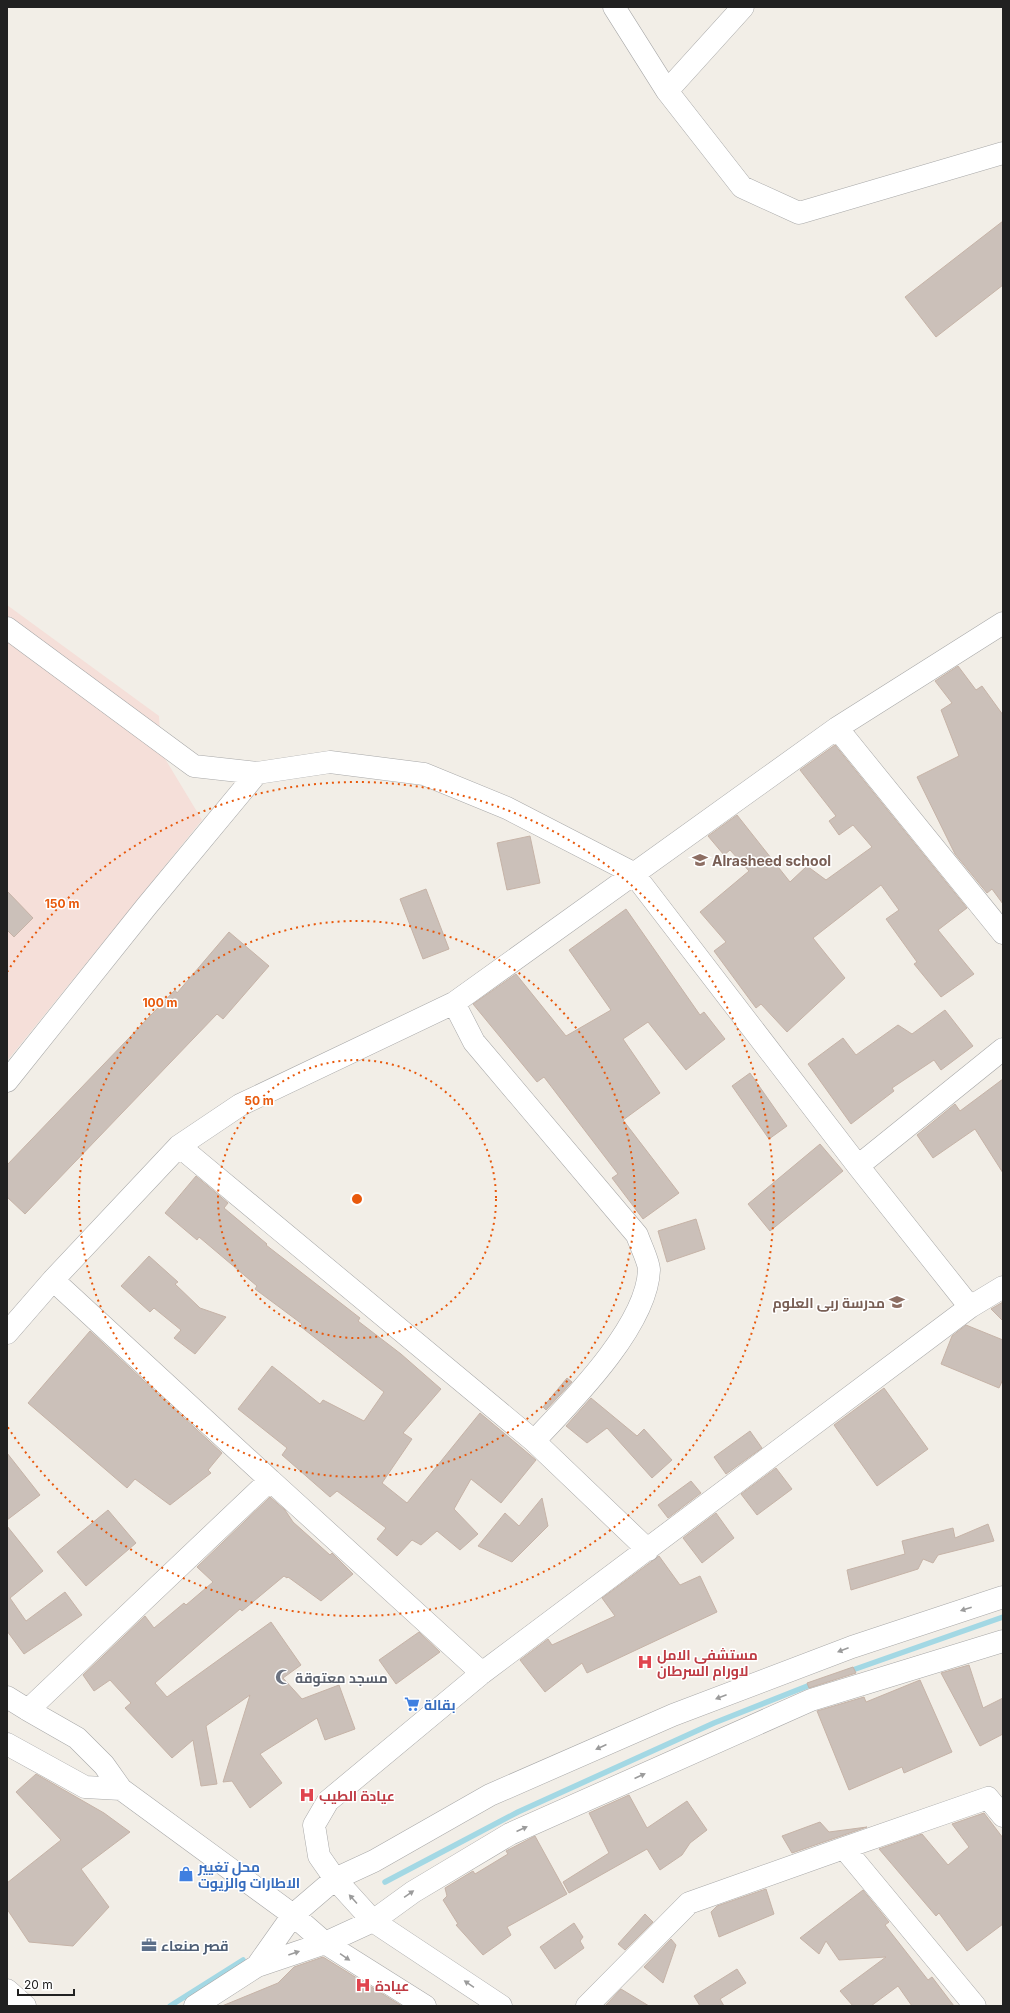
<svg xmlns="http://www.w3.org/2000/svg" width="1010" height="2013" font-family="Inter,Cairo,sans-serif">
<rect width="100%" height="100%" fill="#f2eee7"/>
<path fill="#f5dfd9" d="M 7,605 L 159,716 L 161,752 L 202,820 L 7,1061 Z"/>
<g fill="none" stroke-linecap="round" stroke-linejoin="round">
<path stroke="#a3d8e4" stroke-width="5.5" d="M 847,1672 L 1003,1617
M 385,1882 L 518,1812 L 714,1723 L 815,1683
M 170,2006 L 243,1960"/>
</g>
<path fill="#cbc0b9" stroke="#c6b3a7" d="M 1003,221 L 1003,285 L 936,337 L 905,297 Z
M 958,666 L 976,690 L 982,686 L 1003,715 L 1003,904 L 992,889 L 987,893 L 955,854 L 917,777 L 959,756 L 941,710 L 952,703 L 935,681 Z
M 835,745 L 967,908 L 938,930 L 974,974 L 941,997 L 914,964 L 917,962 L 886,919 L 899,910 L 881,885 L 813,938 L 845,978 L 787,1032 L 761,1004 L 756,1008 L 714,951 L 726,942 L 700,912 L 749,871 L 730,850 L 724,855 L 708,836 L 737,815 L 790,882 L 807,866 L 826,880 L 872,847 L 853,825 L 839,835 L 829,821 L 836,816 L 800,770 Z
M 530,836 L 540,883 L 507,890 L 497,843 Z
M 426,889 L 449,949 L 423,959 L 400,899 Z
M 7,891 L 33,918 L 14,937 L 7,930 Z
M 626,909 L 700,1015 L 704,1012 L 725,1039 L 686,1070 L 648,1022 L 623,1039 L 660,1093 L 623,1120 L 679,1193 L 643,1219 L 612,1178 L 618,1174 L 544,1077 L 537,1082 L 473,1004 L 516,974 L 566,1036 L 611,1010 L 569,950 Z
M 229,932 L 269,966 L 223,1019 L 217,1014 L 25,1214 L 7,1197 L 7,1165 L 175,990 L 177,993 Z
M 945,1010 L 973,1046 L 941,1070 L 934,1060 L 892,1088 L 894,1091 L 851,1124 L 808,1064 L 843,1038 L 856,1055 L 898,1025 L 912,1034 Z
M 750,1073 L 787,1126 L 769,1139 L 732,1086 Z
M 1003,1079 L 1003,1173 L 975,1129 L 933,1158 L 917,1135 L 955,1104 L 960,1111 Z
M 820,1144 L 843,1171 L 770,1231 L 748,1204 Z
M 196,1176 L 228,1203 L 224,1208 L 267,1244 L 266,1245 L 360,1318 L 358,1321 L 401,1354 L 441,1389 L 403,1433 L 412,1439 L 382,1483 L 407,1503 L 480,1413 L 536,1460 L 501,1503 L 471,1479 L 454,1509 L 478,1534 L 460,1550 L 437,1531 L 421,1545 L 412,1540 L 397,1556 L 377,1539 L 386,1528 L 337,1491 L 330,1497 L 282,1455 L 287,1448 L 238,1409 L 272,1366 L 320,1404 L 323,1400 L 364,1421 L 384,1392 L 300,1326 L 302,1324 L 255,1289 L 257,1286 L 199,1237 L 197,1240 L 165,1213 Z
M 696,1219 L 705,1249 L 667,1262 L 658,1231 Z
M 149,1256 L 178,1282 L 175,1284 L 200,1308 L 226,1317 L 195,1354 L 174,1338 L 181,1330 L 154,1308 L 150,1312 L 121,1286 Z
M 1003,1302 L 1003,1321 L 991,1309 Z
M 966,1325 L 1003,1340 L 1003,1379 L 999,1388 L 941,1364 L 952,1336 Z
M 90,1331 L 222,1453 L 208,1470 L 211,1473 L 170,1505 L 135,1479 L 127,1488 L 28,1403 Z
M 567,1378 L 572,1382 L 546,1410 L 543,1407 Z
M 884,1388 L 928,1449 L 877,1486 L 834,1425 Z
M 591,1398 L 637,1436 L 644,1429 L 672,1460 L 652,1478 L 607,1428 L 587,1443 L 566,1426 Z
M 750,1431 L 762,1448 L 726,1474 L 714,1457 Z
M 7,1453 L 40,1495 L 7,1520 Z
M 776,1468 L 792,1489 L 757,1515 L 741,1494 Z
M 691,1481 L 701,1493 L 668,1518 L 658,1505 Z
M 270,1497 L 285,1510 L 293,1522 L 330,1555 L 332,1553 L 353,1574 L 321,1601 L 288,1577 L 287,1578 L 284,1576 L 242,1611 L 240,1609 L 155,1683 L 167,1697 L 271,1622 L 301,1665 L 283,1678 L 302,1699 L 339,1685 L 355,1729 L 325,1740 L 317,1718 L 260,1754 L 282,1783 L 250,1808 L 232,1781 L 223,1782 L 250,1695 L 206,1726 L 217,1784 L 201,1786 L 193,1740 L 172,1758 L 125,1708 L 131,1703 L 110,1680 L 94,1691 L 83,1675 L 145,1616 L 154,1628 L 184,1603 L 186,1605 L 213,1582 L 197,1567 Z
M 542,1498 L 548,1526 L 512,1562 L 478,1546 L 505,1513 L 519,1526 Z
M 108,1510 L 136,1543 L 86,1586 L 57,1552 Z
M 716,1513 L 734,1538 L 702,1563 L 683,1538 Z
M 988,1524 L 994,1541 L 938,1555 L 933,1563 L 923,1559 L 918,1569 L 851,1590 L 847,1570 L 905,1554 L 902,1541 L 953,1528 L 955,1538 Z
M 7,1526 L 43,1571 L 10,1598 L 26,1621 L 65,1592 L 82,1615 L 24,1654 L 7,1631 Z
M 659,1556 L 680,1585 L 700,1576 L 717,1612 L 587,1673 L 582,1663 L 545,1692 L 520,1660 L 548,1639 L 552,1645 L 615,1616 L 602,1598 Z
M 419,1632 L 440,1652 L 396,1684 L 379,1660 Z
M 969,1665 L 983,1708 L 1003,1698 L 1003,1734 L 980,1746 L 941,1673 Z
M 853,1667 L 856,1673 L 809,1688 L 807,1683 Z
M 920,1680 L 952,1752 L 904,1773 L 902,1767 L 849,1790 L 817,1711 L 864,1697 L 866,1702 Z
M 36,1774 L 104,1813 L 130,1832 L 81,1869 L 109,1907 L 73,1946 L 29,1942 L 7,1909 L 7,1883 L 61,1840 L 16,1792 Z
M 629,1795 L 647,1828 L 687,1801 L 707,1830 L 690,1843 L 682,1855 L 660,1870 L 647,1849 L 569,1893 L 563,1882 L 609,1853 L 589,1813 Z
M 984,1813 L 1003,1838 L 1003,1924 L 967,1951 L 939,1913 L 936,1916 L 879,1849 L 922,1834 L 948,1865 L 969,1847 L 952,1824 Z
M 820,1822 L 829,1832 L 867,1827 L 792,1853 L 782,1836 Z
M 535,1836 L 567,1894 L 507,1927 L 511,1935 L 483,1955 L 456,1925 L 458,1924 L 443,1900 L 447,1896 L 445,1888 L 473,1871 L 475,1874 L 508,1854 L 506,1851 Z
M 766,1889 L 774,1914 L 719,1937 L 711,1912 L 717,1906 Z
M 863,1890 L 889,1922 L 885,1925 L 928,1980 L 932,1977 L 954,2006 L 912,2006 L 898,1986 L 871,2006 L 853,2006 L 840,1991 L 886,1957 L 839,1960 L 826,1941 L 819,1954 L 800,1938 Z
M 645,1914 L 653,1922 L 625,1950 L 618,1944 Z
M 574,1923 L 583,1937 L 580,1941 L 584,1948 L 555,1969 L 540,1947 Z
M 671,1939 L 676,1945 L 663,1983 L 644,1967 Z
M 323,1957 L 402,2006 L 222,2006 L 278,1983 L 294,1967 Z
M 737,1969 L 746,1983 L 720,1999 L 724,2006 L 700,2006 L 694,1996 Z
M 621,1989 L 649,2006 L 605,2006 Z"/>
<g fill="none" stroke-linecap="round" stroke-linejoin="round">
<g stroke="#a8a8a8" stroke-width="23">
<path id="street" d="M 614,7 L 667,91 L 742,187 L 799,213 L 1003,153
M 667,91 L 743,7
M 7,628 L 194,766 L 257,773
M 837,728 L 1003,933
M 454,1003 L 474,1042 L 637,1235 C 640,1244 649,1262 649,1270 C 647,1326 571,1402 534,1441
M 7,1081 L 146,907 L 257,773 L 330,762 L 424,774 L 507,808 L 633,873 L 858,1166 L 970,1307
M 179,1146 L 534,1441 L 648,1550
M 858,1166 L 1003,1049
M 53,1280 L 270,1480
M 7,1333 L 53,1280 L 179,1146 L 240,1105 L 454,1003 L 837,728 L 1003,623
M 7,1697 L 28,1710 L 270,1480 L 482,1673
M 28,1710 L 77,1738 L 104,1765 L 121,1789 L 293,1915 L 325,1943 L 425,2006
M 7,1744 L 85,1787 L 121,1789
M 844,1848 L 975,2006
M 257,1966 L 293,1915 L 335,1879 L 374,1861 L 490,1795 L 673,1715 L 852,1647 L 1003,1597
M 7,1990 L 25,2006
M 195,2006 L 257,1966 L 325,1943 L 373,1921 L 413,1892 L 510,1834 L 811,1700 L 1003,1641
M 501,2006 L 373,1921 L 335,1879 L 319,1856 L 314,1825 L 328,1801 L 482,1673 L 970,1307 L 1003,1287
M 587,2006 L 689,1903 L 844,1848 L 988,1798 L 1003,1816"/>
</g>
<use href="#street" stroke="#fff" stroke-width="22"/>
</g>
<defs><path id="oneway-solid" d="M-6-.8H1V-3.2L6.5 0L1 3.2V.8H-6Z"/></defs>
<g fill="#9b9b9b">
<use href="#oneway-solid" transform="translate(966 1609) rotate(162)"/>
<use href="#oneway-solid" transform="translate(843 1650) rotate(159)"/>
<use href="#oneway-solid" transform="translate(721 1697) rotate(159)"/>
<use href="#oneway-solid" transform="translate(601 1747) rotate(156)"/>
<use href="#oneway-solid" transform="translate(640 1776) rotate(-24)"/>
<use href="#oneway-solid" transform="translate(522 1829) rotate(-24)"/>
<use href="#oneway-solid" transform="translate(409 1894) rotate(-35)"/>
<use href="#oneway-solid" transform="translate(353 1899) rotate(-132)"/>
<use href="#oneway-solid" transform="translate(294 1953) rotate(-19)"/>
<use href="#oneway-solid" transform="translate(345 1957) rotate(34)"/>
<use href="#oneway-solid" transform="translate(469 1984) rotate(-146)"/>
</g>
<g fill="none" stroke="#e8590c" stroke-width="2" stroke-dasharray="2 4">
<circle cx="357" cy="1199" r="139"/>
<circle cx="357" cy="1199" r="278"/>
<path d="M7 972A417 417 0 1 1 7 1426"/>
</g>
<defs>
<g id="school-bare" transform="scale(1.2)"><path d="M0-5L7-2L0 1L-7-2ZM-4 1L0 2.5L4 1V4Q0 6-4 4Z" fill="#8d6e63" stroke="#fff" stroke-width="2.5" paint-order="stroke"/></g>
<g id="hospital-bare" transform="scale(1.2)"><path d="M-5-5h3v3.5h4V-5h3V5h-3V1.5h-4V5h-3Z" fill="#e0444e" stroke="#fff" stroke-width="2.5" paint-order="stroke"/></g>
<g id="mosque-bare" transform="scale(1.2)"><path d="M3.5-4.9A6 6 0 1 0 3.5 4.9A5 5 0 1 1 3.5-4.9Z" fill="#6b7280" stroke="#fff" stroke-width="2.5" paint-order="stroke"/></g>
<g id="supermarket-bare" transform="scale(1.2)"><path d="M-6-5.5h2.5l.6 2H6L4.5 2H-2.5L-4.4-4H-6ZM-1.5 3.2a1.3 1.3 0 1 0 .1 0ZM3 3.2a1.3 1.3 0 1 0 .1 0Z" fill="#3f7fe0" stroke="#fff" stroke-width="2.5" paint-order="stroke"/></g>
<g id="shop-bare" transform="scale(1.2)"><path d="M-5-2.5h2.3a2.7 3.5 0 0 1 5.4 0H5L5.5 6h-11ZM-1.5-2.5h3a1.5 2.3 0 0 0-3 0Z" fill="#3f7fe0" stroke="#fff" stroke-width="2.5" paint-order="stroke"/></g>
<g id="office-bare" transform="scale(1.2)"><path d="M-6-3h4V-5.5h4V-3h4V5H-6ZM-1-4.5V-3h2v-1.5ZM-6 0V1H6V0Z" fill="#5c6f8a" stroke="#fff" stroke-width="2.5" paint-order="stroke"/></g>
</defs>
<g fill-rule="evenodd">
<use href="#school-bare" x="700" y="860"/>
<use href="#school-bare" x="897" y="1302"/>
<use href="#hospital-bare" x="645" y="1662"/>
<use href="#mosque-bare" x="283" y="1677"/>
<use href="#supermarket-bare" x="412" y="1704"/>
<use href="#hospital-bare" x="307" y="1795"/>
<use href="#shop-bare" x="186" y="1874"/>
<use href="#office-bare" x="149" y="1945"/>
<use href="#hospital-bare" x="363" y="1985"/>
</g>
<g text-anchor="middle" dominant-baseline="central" stroke-width="3" stroke-linejoin="round" paint-order="stroke">
<g font-size="14" font-weight="bold" fill="#785e54" stroke="#fff" text-anchor="start">
<text x="712" y="860">Alrasheed school</text>
<text x="885" y="1302" text-anchor="end">مدرسة ربى العلوم</text>
</g>
<g font-size="14" font-weight="bold" fill="#be3a42" stroke="#fff" text-anchor="start">
<text x="657" y="1654">مستشفى الامل<tspan x="657" dy="16">لاورام السرطان</tspan></text>
<text x="319" y="1795">عيادة الطيب</text>
<text x="375" y="1985">عيادة</text>
</g>
<g font-size="14" font-weight="bold" fill="#5b616d" stroke="#fff" text-anchor="start">
<text x="295" y="1677">مسجد معتوقة</text>
</g>
<g font-size="14" font-weight="bold" fill="#366cbe" stroke="#fff" text-anchor="start">
<text x="424" y="1704">بقالة</text>
<text x="198" y="1866">محل تغيير<tspan x="198" dy="16">الاطارات والزيوت</tspan></text>
</g>
<g font-size="14" font-weight="bold" fill="#4e5e75" stroke="#fff" text-anchor="start">
<text x="161" y="1945">قصر صنعاء</text>
</g>
</g>
<circle cx="357" cy="1199" r="6" fill="#e8590c" stroke="#fff" stroke-width="2"/>
<g font-size="12" text-anchor="middle" font-weight="bold" fill="#e8590c" stroke="#fff" stroke-width="3" stroke-linejoin="round" paint-order="stroke">
<text x="62" y="908">150 m</text>
<text x="160" y="1007">100 m</text>
<text x="259" y="1105">50 m</text>
</g>
<rect width="1010" height="2013" fill="none" stroke="#212121" stroke-width="16"/>
<path d="M18 1989v6h56v-6" fill="none" stroke="#212121" stroke-width="2"/>
<text x="24" y="1989" font-size="12" fill="#212121" stroke="#ffffff" stroke-width="3" paint-order="stroke">20 m</text>
</svg>
